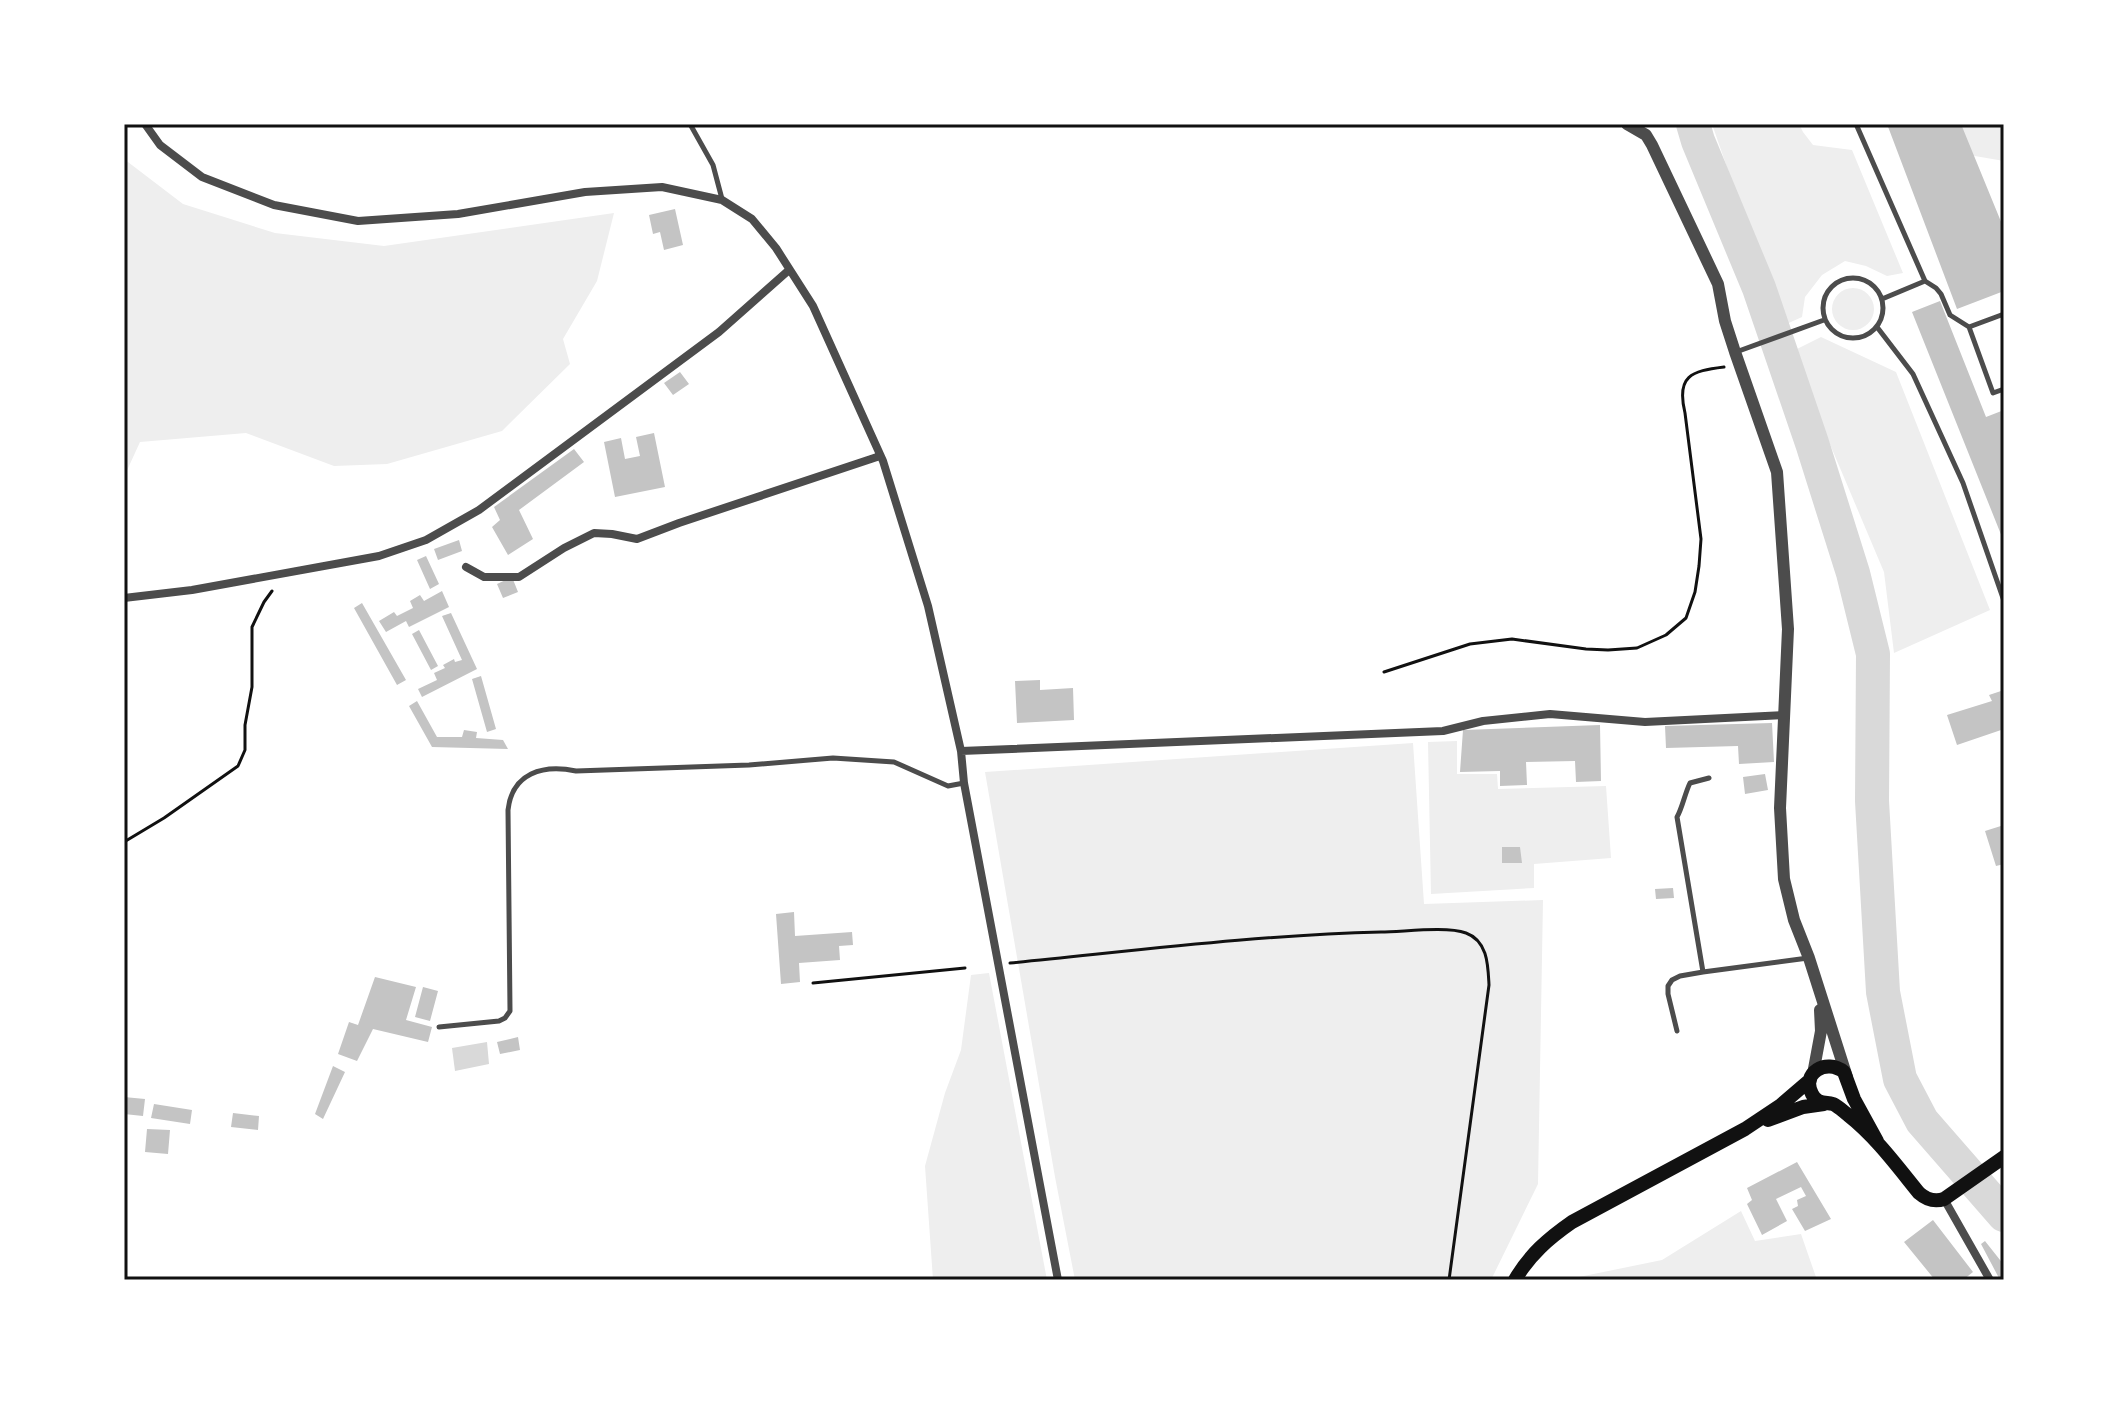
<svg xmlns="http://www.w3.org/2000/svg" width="2128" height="1404" font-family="'Archivo Narrow',sans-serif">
<rect width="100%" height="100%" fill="#fff"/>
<path fill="#eee" d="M 1712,124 L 1799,124 L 1803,132 L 1813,145 L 1852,150 L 1903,273 L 1887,276 L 1866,266 L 1845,261 L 1822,275 L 1805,297 L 1802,317 L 1782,326 Z
M 1954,124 L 2004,124 L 2004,161 L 1969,155 Z
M 124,159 L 183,204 L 275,233 L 384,246 L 614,213 L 597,281 L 563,339 L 570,364 L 502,431 L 387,464 L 334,466 L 246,433 L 140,442 L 124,477 Z
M1832 309a21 21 0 1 1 42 0a21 21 0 1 1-42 0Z
M 1821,337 L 1896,372 L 1990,610 L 1894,653 L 1884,572 L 1791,352 Z
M 1457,741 L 1457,774 L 1497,774 L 1498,789 L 1606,786 L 1611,858 L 1534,864 L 1534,888 L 1431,894 L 1428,742 Z
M 1413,743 L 1424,904 L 1543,900 L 1538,1184 L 1491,1280 L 1075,1280 L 1055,1177 L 985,772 Z
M 989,973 L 1047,1280 L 933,1280 L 925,1166 L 945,1093 L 961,1050 L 971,975 Z
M 1741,1211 L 1755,1241 L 1801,1234 L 1817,1280 L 1572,1280 L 1574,1278 L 1662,1260 Z"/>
<path fill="#d9d9d9" d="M 487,1042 L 489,1064 L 455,1071 L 452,1048 Z"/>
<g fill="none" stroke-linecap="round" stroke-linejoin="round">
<path stroke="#d9d9d9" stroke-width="34" d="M 1693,124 L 1698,141 L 1759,288 L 1812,443 L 1853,573 L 1873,654 L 1872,801 L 1883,992 L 1900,1079 L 1922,1121 L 2004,1215"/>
</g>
<path fill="#c4c4c4" d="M 1887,124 L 1961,124 L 2004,229 L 2004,291 L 1957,309 Z
M 675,209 L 683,245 L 664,250 L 660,232 L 653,234 L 649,215 Z
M 1940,301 L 1986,417 L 2004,410 L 2004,542 L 1912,312 Z
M 680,372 L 689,384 L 673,395 L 664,383 Z
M 654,433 L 665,487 L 615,497 L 604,442 L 621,438 L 625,459 L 640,456 L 636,437 Z
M 574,449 L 584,462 L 519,510 L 533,539 L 508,555 L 492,527 L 500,520 L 494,507 Z
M 459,540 L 462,551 L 438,560 L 434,549 Z
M 426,556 L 439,584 L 430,589 L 417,560 Z
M 512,577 L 518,592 L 503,598 L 497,584 Z
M 442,591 L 449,607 L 409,627 L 406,621 L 386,632 L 379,621 L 394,612 L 397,616 L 413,608 L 410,601 L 420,595 L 424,601 Z
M 362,603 L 406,680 L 397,685 L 354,608 Z
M 451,613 L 477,669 L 422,697 L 418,689 L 437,680 L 434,673 L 445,668 L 443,665 L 454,659 L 455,662 L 462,660 L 442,616 Z
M 419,630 L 438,666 L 431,670 L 412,634 Z
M 481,676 L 496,729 L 487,732 L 472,679 Z
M 1040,680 L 1040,690 L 1073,688 L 1074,720 L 1017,723 L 1015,681 Z
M 2004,690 L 2004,729 L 1957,745 L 1947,715 L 1992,701 L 1989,695 Z
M 417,701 L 437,737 L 462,737 L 464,730 L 477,732 L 476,738 L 503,740 L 508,749 L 432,747 L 409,706 Z
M 1772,723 L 1774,762 L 1739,764 L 1738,746 L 1666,748 L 1665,726 Z
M 1600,725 L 1601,781 L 1576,782 L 1575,761 L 1526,762 L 1527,785 L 1500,786 L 1500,771 L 1460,772 L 1463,730 Z
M 1765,774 L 1768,790 L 1745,794 L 1743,777 Z
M 2004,825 L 2004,864 L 1996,866 L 1985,831 Z
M 1502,847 L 1520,847 L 1522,863 L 1502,863 Z
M 1673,888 L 1674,898 L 1656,899 L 1655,889 Z
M 794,912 L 795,936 L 852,932 L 853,945 L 839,946 L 840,960 L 799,963 L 800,982 L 781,984 L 776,914 Z
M 375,977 L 416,987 L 406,1020 L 432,1027 L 428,1042 L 373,1029 L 357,1061 L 338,1054 L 349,1022 L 358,1025 Z
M 423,987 L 438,991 L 430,1021 L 415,1017 Z
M 518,1037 L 520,1050 L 500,1054 L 497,1042 Z
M 333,1066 L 345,1072 L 323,1119 L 315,1114 Z
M 124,1097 L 145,1099 L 143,1116 L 124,1114 Z
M 154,1104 L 192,1110 L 190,1124 L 151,1118 Z
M 233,1113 L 259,1116 L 258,1130 L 231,1127 Z
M 147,1129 L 170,1130 L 168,1154 L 145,1152 Z
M 1797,1162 L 1831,1219 L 1805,1231 L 1792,1209 L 1798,1206 L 1797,1200 L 1806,1196 L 1801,1187 L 1776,1199 L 1787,1221 L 1762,1235 L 1747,1204 L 1752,1200 L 1747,1188 Z
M 1933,1220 L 1973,1272 L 1963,1280 L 1935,1280 L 1904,1242 Z
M 1985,1241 L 2004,1265 L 2004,1280 L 2000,1280 L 1981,1244 Z"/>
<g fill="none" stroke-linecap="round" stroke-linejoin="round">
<path stroke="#111" stroke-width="3" d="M 1384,672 L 1470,644 L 1512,639 L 1586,649 L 1608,650 L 1637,648 L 1666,635 L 1686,618 L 1695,592 L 1699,566 L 1701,539 L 1685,413 C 1676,376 1691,371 1724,367
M 124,842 L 164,818 L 238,766 L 245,750 L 245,725 L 252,687 L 252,627 L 264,602 L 272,591
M 1010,963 C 1133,951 1257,935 1381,932 C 1403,932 1446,926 1466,933 C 1488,941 1488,966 1489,985 L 1449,1280
M 813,983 L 965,968"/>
<path stroke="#4c4c4c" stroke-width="5" d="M 690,124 L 713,165 L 722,199
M 1856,124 L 1925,281 L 1882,299
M1823 308a30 30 0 1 1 60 0a30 30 0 1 1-60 0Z
M 1925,281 L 1936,288 L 1941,294 L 1950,315 L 1969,327 L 1993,393 L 2004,389
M 1877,327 L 1913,374 L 1963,483 L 2004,601
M 1969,327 L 2004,314
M 1736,352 L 1824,320
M 1703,972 L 1677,817 C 1682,809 1685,793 1690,783 L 1709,778
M 439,1027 L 499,1021 L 505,1018 L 510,1011 L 508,810 C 512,773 543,764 576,771 L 749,765 L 833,758 L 894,762 L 948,786 L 964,783
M 1677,1031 L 1668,994 L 1668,986 L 1672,980 L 1680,976 L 1703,972 L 1808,958"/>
<path stroke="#4c4c4c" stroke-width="8" d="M 145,124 L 160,145 L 202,177 L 274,205 L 358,221 L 458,214 L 585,192 L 662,187 L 722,200 L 752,219 L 776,248 L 813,306 L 883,461 L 928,606 L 961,751 L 964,783 L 1058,1280
M 466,567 L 484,577 L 519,577 L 564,548 L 594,533 L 612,534 L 637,539 L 679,523 L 880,456
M 124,598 L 192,590 L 379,556 L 426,540 L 479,510 L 719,332 L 789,270
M 961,751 L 1443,731 L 1483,721 L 1550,714 L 1645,722 L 1785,715
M 1944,1199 L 1990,1280"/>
<path stroke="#4c4c4c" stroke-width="12" d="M 1627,124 L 1646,135 L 1652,145 L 1718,284 L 1725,321 L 1735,352 L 1777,472 L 1788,629 L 1780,808 L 1784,879 L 1794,920 L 1809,958 L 1847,1077
M 1813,1074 L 1821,1031 L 1820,1010"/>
<path stroke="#111" stroke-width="14" d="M 1768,1120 L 1803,1107 L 1824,1104
M 1877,1141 L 1854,1099 L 1844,1072 C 1826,1058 1801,1073 1812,1094 C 1817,1104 1824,1102 1833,1104 C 1838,1106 1844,1112 1848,1115 C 1876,1137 1897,1166 1919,1193 C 1927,1200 1935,1202 1944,1199 L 2004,1157
M 1515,1280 C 1529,1255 1549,1238 1572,1222 L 1745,1129 L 1781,1105 L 1810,1080"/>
</g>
<rect width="2128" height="1404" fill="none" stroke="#ffffff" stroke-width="252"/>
<rect x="126" y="126" width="1876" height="1152" fill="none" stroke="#111" stroke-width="3"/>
</svg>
